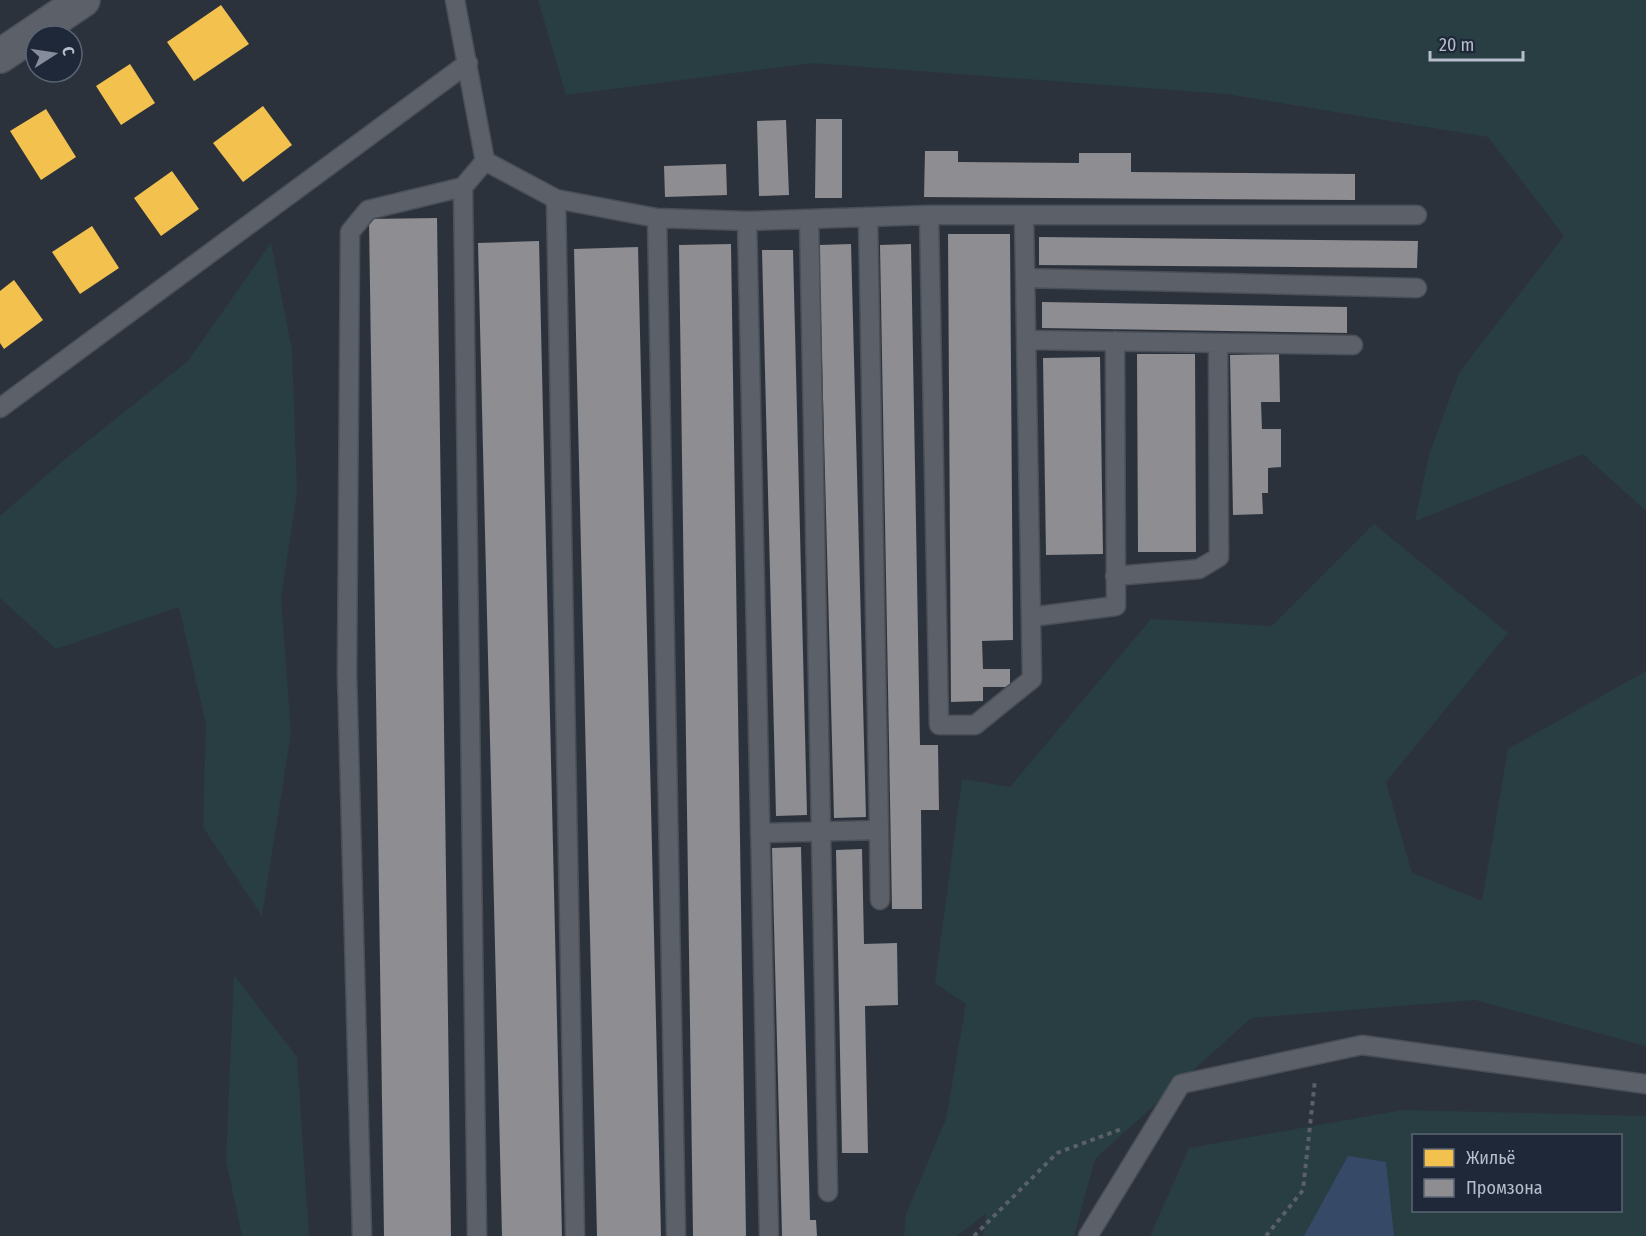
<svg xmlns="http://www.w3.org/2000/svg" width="1646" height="1236" font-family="'Fira Sans Condensed',sans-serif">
<rect width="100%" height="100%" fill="#2c323c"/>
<path fill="#283e43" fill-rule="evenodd" d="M 538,0 L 1646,0 L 1646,511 L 1583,454 L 1415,521 L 1429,455 L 1459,373 L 1564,236 L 1488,137 L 1226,94 L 812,63 L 566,95 Z
M 271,243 L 292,350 L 297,493 L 281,598 L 291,733 L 262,916 L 203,827 L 206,724 L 179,607 L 56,649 L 0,598 L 0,516 L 64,460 L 188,361 Z
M 1374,524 L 1508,633 L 1386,782 L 1412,873 L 1482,901 L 1508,749 L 1646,671 L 1646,1046 L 1475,1000 L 1251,1018 L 1095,1159 L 1074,1236 L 983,1236 L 986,1213 L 957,1236 L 904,1236 L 906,1214 L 946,1119 L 966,1004 L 935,983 L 962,779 L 1010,787 L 1151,619 L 1272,626 Z
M 234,975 L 297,1057 L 309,1236 L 242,1236 L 226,1160 Z
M 1403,1110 L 1646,1116 L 1646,1236 L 1150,1236 L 1189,1148 ZM 1414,1136 L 1620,1136 L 1620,1210 L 1414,1210 Z"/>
<path fill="#364a67" d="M 1348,1156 L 1386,1162 L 1394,1236 L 1304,1236 Z"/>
<path fill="#f2c14e" d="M 221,5 L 249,44 L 194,81 L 167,42 Z
M 130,64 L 155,103 L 121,125 L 96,86 Z
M 263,106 L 292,145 L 243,182 L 213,143 Z
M 46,109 L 76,157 L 41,180 L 10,131 Z
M 172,171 L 199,209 L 161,236 L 134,198 Z
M 92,226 L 119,268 L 80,294 L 52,252 Z
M 14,280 L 43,320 L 4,349 L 0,343 L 0,291 Z"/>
<path fill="#8d8d92" d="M 816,119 L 842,119 L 842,198 L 815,198 Z
M 786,120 L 789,195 L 759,196 L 757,121 Z
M 925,151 L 958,151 L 958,162 L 1079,163 L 1079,153 L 1131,153 L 1131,172 L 1355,174 L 1355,200 L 924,197 Z
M 726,164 L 727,195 L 665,197 L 664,166 Z
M 437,218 L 451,1236 L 384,1236 L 369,219 Z
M 948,234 L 1010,234 L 1013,640 L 982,641 L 983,669 L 1010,669 L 1010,687 L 983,687 L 983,701 L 951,702 Z
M 1039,237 L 1418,241 L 1417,268 L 1039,265 Z
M 539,241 L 562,1236 L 502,1236 L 478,243 Z
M 731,244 L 746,1236 L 693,1236 L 679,245 Z
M 851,244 L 866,817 L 834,818 L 819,245 Z
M 911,244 L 920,745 L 938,745 L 939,810 L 921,810 L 922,909 L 892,909 L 880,245 Z
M 638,247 L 661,1236 L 597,1236 L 574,249 Z
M 762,250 L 793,250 L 807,815 L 776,816 Z
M 1042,302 L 1347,307 L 1347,333 L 1042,328 Z
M 1137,354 L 1195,354 L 1196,552 L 1138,552 Z
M 1279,354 L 1280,402 L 1261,402 L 1262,429 L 1281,429 L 1281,467 L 1268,468 L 1268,493 L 1262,493 L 1263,514 L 1233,515 L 1230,355 Z
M 1100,357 L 1103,554 L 1046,555 L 1043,358 Z
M 801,847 L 810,1220 L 816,1220 L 817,1236 L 782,1236 L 772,848 Z
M 862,849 L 864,944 L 897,943 L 898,1005 L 865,1006 L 868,1153 L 842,1153 L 836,850 Z"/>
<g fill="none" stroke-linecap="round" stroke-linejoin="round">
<g stroke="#4a4e56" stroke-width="21">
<path id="lane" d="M 455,0 L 485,161 L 556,199 L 657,218 L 747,221 L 929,215 L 1417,215
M 556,199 L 575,1236
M 929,215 L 939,725 L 975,725 L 1032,679 L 1024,216
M 657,218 L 676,1236
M 809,219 L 828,1192
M 747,221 L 769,1236
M 1025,278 L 1417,288
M 1026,340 L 1353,345
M 0,408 L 468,63
M 1115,576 L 1199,569 L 1219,557 L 1218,343
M 1031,617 L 1116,606 L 1115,341
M 879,830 L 880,900
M 760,833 L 879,830 L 868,217
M 362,1236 L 347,674 L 350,232 L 368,210 L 463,187
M 477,1236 L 463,187 L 485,161
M 1088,1236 L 1181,1084 L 1362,1045 L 1646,1084"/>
</g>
<g stroke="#4a4e56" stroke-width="36">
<path id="street" d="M 0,56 L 83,0"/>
</g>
<path stroke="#596066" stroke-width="4" stroke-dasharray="4.5 4.5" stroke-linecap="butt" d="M 974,1236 L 1057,1153 L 1124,1128
M 1266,1236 L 1303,1190 L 1315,1080"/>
<use href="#lane" stroke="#5c6169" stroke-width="18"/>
<use href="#street" stroke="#5c6169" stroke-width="33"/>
</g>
<rect x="1412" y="1134" width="210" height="78" fill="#1e2838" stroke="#5b6473" stroke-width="1.5"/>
<rect x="1424" y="1149" width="30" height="18" fill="#f2c14e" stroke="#5b6473" stroke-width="1.5"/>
<text x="1466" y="1164" font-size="18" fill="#b6becc">Жильё</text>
<rect x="1424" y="1179" width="30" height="18" fill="#8d8d92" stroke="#5b6473" stroke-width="1.5"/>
<text x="1466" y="1194" font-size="18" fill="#b6becc">Промзона</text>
<g transform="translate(54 54) rotate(78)"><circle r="28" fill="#1e2838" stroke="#5b6473" stroke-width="1.5"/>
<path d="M0-4.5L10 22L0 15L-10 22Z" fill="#868d9a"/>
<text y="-9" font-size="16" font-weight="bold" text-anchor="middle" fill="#b6becc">С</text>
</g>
<path d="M1430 51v9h93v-9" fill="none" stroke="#b6becc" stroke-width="3"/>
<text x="1439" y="51" font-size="18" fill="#b6becc" stroke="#1e2838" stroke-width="4.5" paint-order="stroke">20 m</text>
</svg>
